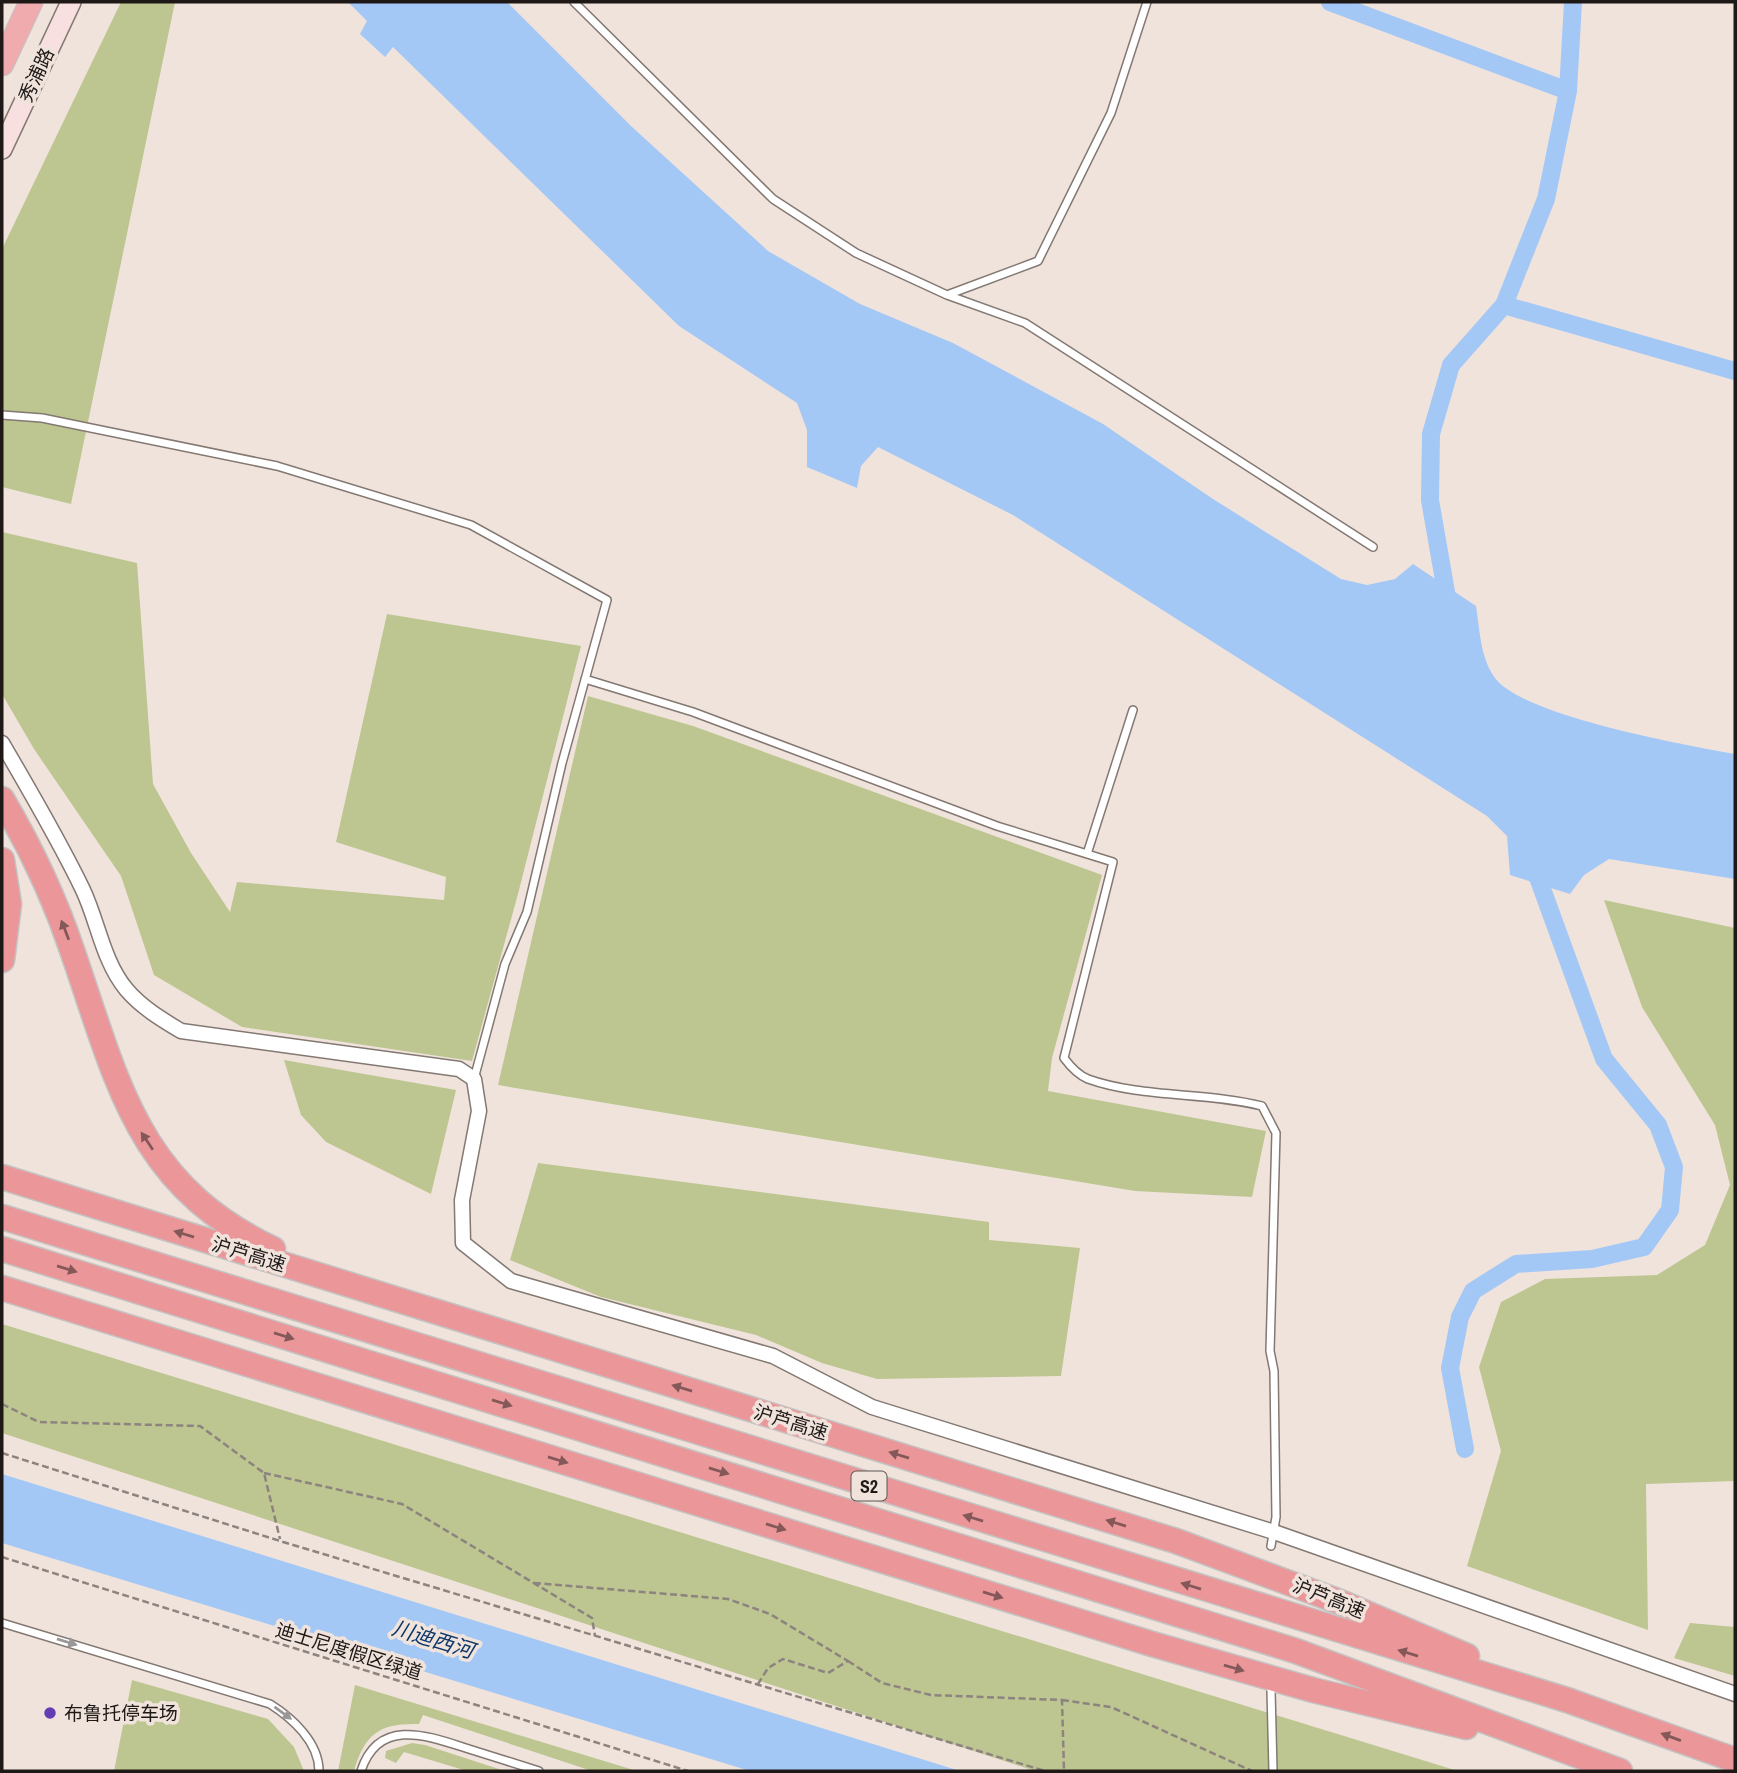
<svg xmlns="http://www.w3.org/2000/svg" width="1737" height="1773" font-family="'Archivo Narrow','Noto Sans SC',sans-serif">
<rect width="100%" height="100%" fill="#f0e3dc"/>
<path fill="#bdc690" d="M 121,2 L 175,2 L 71,504 L 2,487 L 2,249 Z
M 2,532 L 137,563 L 153,784 L 191,853 L 230,912 L 237,882 L 444,900 L 446,877 L 336,842 L 387,614 L 581,646 L 518,894 L 472,1061 L 242,1027 L 154,975 L 121,876 L 34,749 L 2,694 Z
M 588,696 L 693,726 L 1102,875 L 1052,1058 L 1048,1091 L 1266,1131 L 1252,1197 L 1135,1191 L 498,1085 Z
M 1604,900 L 1735,928 L 1735,1481 L 1646,1484 L 1648,1630 L 1467,1566 L 1501,1451 L 1479,1367 L 1501,1302 L 1545,1279 L 1657,1275 L 1705,1245 L 1730,1185 L 1715,1125 L 1642,1007 Z
M 284,1060 L 456,1090 L 431,1194 L 326,1142 L 301,1115 Z
M 538,1163 L 989,1222 L 989,1240 L 1080,1248 L 1061,1376 L 877,1379 L 822,1363 L 756,1335 L 601,1297 L 510,1260 Z
M 2,1324 L 1458,1771 L 1035,1771 L 2,1433 Z
M 1690,1623 L 1735,1627 L 1735,1676 L 1674,1658 Z
M 132,1680 L 268,1719 L 294,1747 L 304,1771 L 114,1771 Z
M 355,1685 L 637,1771 L 592,1771 L 423,1715 L 419,1724 C 380,1723 365,1733 354,1771 L 338,1771 Z
M 412,1743 L 425,1745 L 505,1771 L 467,1771 L 404,1752 L 396,1763 L 385,1758 L 386,1751 Z"/>
<path fill="#a4c8f6" d="M 348,2 L 507,2 L 631,126 L 768,251 L 860,304 L 953,343 L 1103,424 L 1213,499 L 1341,579 L 1367,585 L 1395,579 L 1413,564 L 1476,606 C 1480,631 1480,657 1495,678 C 1523,716 1686,745 1735,754 L 1735,879 L 1609,859 L 1584,875 L 1570,894 L 1510,875 L 1507,836 L 1487,816 L 1013,515 L 878,447 L 861,466 L 857,488 L 807,467 L 807,430 L 797,403 L 679,326 L 393,47 L 385,57 L 360,34 L 367,21 Z
M 2,1474 L 960,1771 L 750,1771 L 2,1543 Z"/>
<g fill="none" stroke-linecap="round" stroke-linejoin="round">
<path stroke="#a4c8f6" stroke-width="18" d="M 1330,2 L 1568,91
M 1504,305 L 1735,371
M 1449,609 L 1430,500 L 1431,434 L 1451,365 L 1504,305 L 1546,199 L 1568,91 L 1573,2
M 1465,1449 L 1450,1368 L 1460,1317 L 1473,1291 L 1516,1264 L 1592,1259 L 1644,1247 L 1670,1210 L 1674,1167 L 1658,1125 L 1604,1059 L 1533,864"/>
<g stroke="#837872" stroke-width="10">
<path id="service" d="M 574,2 L 773,199 L 856,253 L 947,295 L 1025,323 L 1373,547
M 947,295 L 1038,261 L 1111,113 L 1147,2
M 2,415 L 42,418 L 277,466 L 471,525 L 607,600 L 562,763 L 527,912 L 505,964 L 474,1079
M 585,679 L 693,712 L 997,826 L 1113,862 L 1064,1058 C 1070,1066 1078,1075 1088,1079 C 1141,1098 1207,1092 1262,1106 L 1276,1133 L 1270,1351 L 1274,1371 L 1276,1517 L 1271,1546
M 1087,854 L 1133,710
M 2,1623 L 270,1704 C 292,1718 319,1742 319,1771
M 1271,1690 L 1273,1771
M 361,1771 C 379,1715 431,1737 472,1750 C 494,1757 517,1764 539,1771"/>
</g>
<g stroke="#837872" stroke-width="17">
<path id="minor" d="M 2,743 C 30,791 59,840 83,890 C 98,922 103,961 126,989 C 141,1007 161,1019 181,1031 L 459,1069 L 474,1079 L 479,1111 L 462,1200 L 463,1243 L 511,1281 L 773,1356 L 872,1407 L 1274,1532 L 1735,1694"/>
</g>
<g stroke="#837872" stroke-width="22">
<path id="secondary" d="M 2,149 L 71,2"/>
</g>
<g stroke="#c4c3c3" stroke-width="25">
<path id="trunk" d="M 2,64 L 31,2"/>
</g>
<g stroke="#c4c3c3" stroke-width="27">
<path id="motorway" d="M 2,799 C 31,848 55,899 73,953 C 118,1083 137,1185 273,1249
M 2,860 L 9,904 L 2,960
M 2,1177 L 1176,1541 L 1340,1602 L 1467,1656
M 2,1217 L 1567,1700 L 1735,1760
M 2,1249 L 1296,1651 L 1620,1771
M 2,1288 L 1152,1644 L 1313,1690 L 1466,1727"/>
</g>
<path stroke="#8d837f" stroke-width="2.5" stroke-dasharray="7 3.5" stroke-linecap="butt" d="M 2,1404 L 39,1422 L 200,1426 L 264,1473 L 280,1539
M 2,1453 L 280,1541 L 1045,1771
M 264,1473 L 402,1504 L 592,1618 L 595,1636
M 2,1557 L 688,1771
M 534,1583 L 728,1599 L 770,1614 L 848,1661 L 828,1673 L 783,1659 L 768,1668 L 758,1684
M 848,1661 L 882,1683 L 931,1695 L 1062,1700 L 1064,1771
M 1062,1700 L 1111,1707 L 1252,1771"/>
<use href="#service" stroke="#fff" stroke-width="7"/>
<use href="#minor" stroke="#fff" stroke-width="14"/>
<use href="#secondary" stroke="#f9e0e0" stroke-width="19"/>
<use href="#trunk" stroke="#efabae" stroke-width="23"/>
<use href="#motorway" stroke="#eb9699" stroke-width="24"/>
</g>
<defs><path id="oneway-solid" d="M-6-.8H1V-3.2L6.5 0L1 3.2V.8H-6Z" transform="scale(1.75)"/></defs>
<g fill="#845858">
<use href="#oneway-solid" transform="translate(65 930) rotate(-111)"/>
<use href="#oneway-solid" transform="translate(147 1141) rotate(-124)"/>
<use href="#oneway-solid" transform="translate(184 1234) rotate(-163)"/>
<use href="#oneway-solid" transform="translate(67 1269) rotate(17)"/>
<use href="#oneway-solid" transform="translate(284 1336) rotate(17)"/>
<use href="#oneway-solid" transform="translate(682 1388) rotate(-163)"/>
<use href="#oneway-solid" transform="translate(502 1403) rotate(17)"/>
<use href="#oneway-solid" transform="translate(899 1455) rotate(-163)"/>
<use href="#oneway-solid" transform="translate(558 1460) rotate(17)"/>
<use href="#oneway-solid" transform="translate(719 1471) rotate(17)"/>
<use href="#oneway-solid" transform="translate(973 1518) rotate(-163)"/>
<use href="#oneway-solid" transform="translate(1116 1523) rotate(-163)"/>
<use href="#oneway-solid" transform="translate(776 1527) rotate(17)"/>
<use href="#oneway-solid" transform="translate(1191 1586) rotate(-163)"/>
<use href="#oneway-solid" transform="translate(993 1595) rotate(17)"/>
<use href="#oneway-solid" transform="translate(1408 1653) rotate(-163)"/>
<use href="#oneway-solid" transform="translate(1234 1668) rotate(16)"/>
<use href="#oneway-solid" transform="translate(1671 1737) rotate(-160)"/>
</g>
<g fill="#9a9897">
<use href="#oneway-solid" transform="translate(67 1642) rotate(17)"/>
<use href="#oneway-solid" transform="translate(283 1713) rotate(36)"/>
</g>
<circle fill="#643db5" stroke="#f0e3dc" stroke-width="2.5" cx="50" cy="1713" r="7"/>
<g text-anchor="middle" dominant-baseline="central" stroke-width="7" stroke-linejoin="round" paint-order="stroke">
<rect fill="#f0e3dc" stroke="#5d5652" stroke-width="2" x="851.5" y="1471.5" width="35" height="29" rx="5"/>
<g font-size="18" font-weight="bold" fill="#1e1917">
<text x="869" y="1486">S2</text>
</g>
<g font-size="19" fill="#1e1917" stroke="#f0e3dc">
<text transform="translate(36 75) rotate(-65)">秀浦路</text>
<text transform="translate(249 1254) rotate(17)">沪芦高速</text>
<text transform="translate(791 1422) rotate(17)">沪芦高速</text>
<text transform="translate(1329 1598) rotate(22)">沪芦高速</text>
<text transform="translate(349 1651) rotate(17)">迪士尼度假区绿道</text>
</g>
<g font-size="19" fill="#1e1917" stroke="#f0e3dc" text-anchor="start">
<text x="64" y="1713">布鲁托停车场</text>
</g>
<g font-size="21" font-style="italic" fill="#0c376a" stroke="#f0e3dc">
<text transform="translate(433 1639) rotate(17)">川迪西河</text>
</g>
</g>
<rect width="1737" height="1773" fill="none" stroke="#1e1917" stroke-width="7"/>
</svg>
